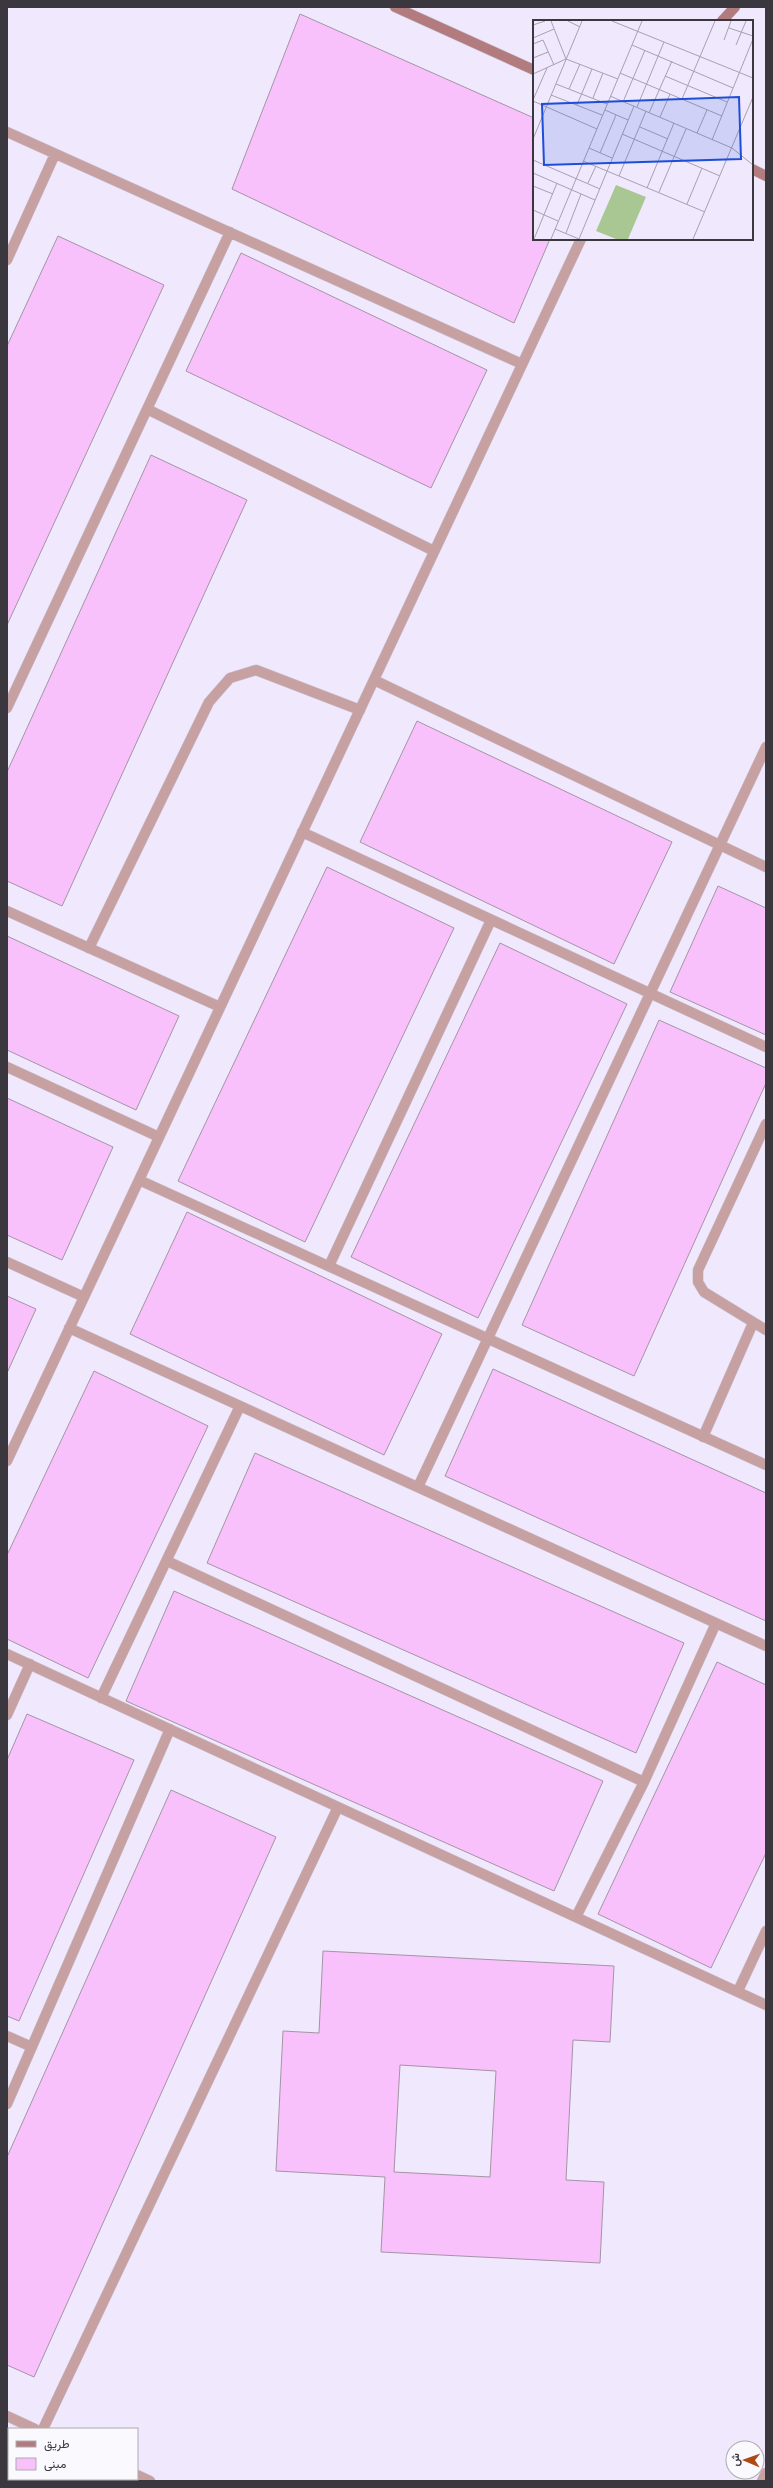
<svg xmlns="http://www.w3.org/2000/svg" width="773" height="2488" font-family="'Noto Sans',Vazirmatn,sans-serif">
<rect width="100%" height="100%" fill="#f0e8fd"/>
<path fill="#f9c1fc" stroke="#a494a4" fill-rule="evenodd" d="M 300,14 L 534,118 L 534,239 L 550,239 L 514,323 L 232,189 Z
M 58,236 L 164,285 L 7,625 L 7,346 Z
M 241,253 L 487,370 L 431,488 L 186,371 Z
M 151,455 L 247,500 L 62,906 L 7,881 L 7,772 Z
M 417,721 L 672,842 L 614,964 L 360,842 Z
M 327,867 L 454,928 L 305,1242 L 178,1181 Z
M 718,886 L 766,908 L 766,1035 L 670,992 Z
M 7,936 L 179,1016 L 136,1110 L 7,1050 Z
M 500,943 L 627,1004 L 478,1318 L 351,1257 Z
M 659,1020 L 766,1068 L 766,1083 L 634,1376 L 522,1325 Z
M 7,1098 L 113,1147 L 62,1260 L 7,1235 Z
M 187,1212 L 442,1334 L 384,1455 L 130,1334 Z
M 7,1296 L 36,1309 L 7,1373 Z
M 493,1369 L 766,1493 L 766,1621 L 445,1476 Z
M 94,1371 L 208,1426 L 88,1678 L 7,1639 L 7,1555 Z
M 255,1453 L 684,1643 L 636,1753 L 207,1563 Z
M 174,1591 L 603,1781 L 554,1891 L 126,1701 Z
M 717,1662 L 766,1685 L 766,1853 L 711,1968 L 598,1914 Z
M 27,1714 L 134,1760 L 19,2021 L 7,2016 L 7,1760 Z
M 171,1790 L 276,1837 L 34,2377 L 7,2365 L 7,2157 Z
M 323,1951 L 614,1966 L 610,2042 L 573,2040 L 566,2180 L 604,2182 L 600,2263 L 381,2252 L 385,2177 L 276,2171 L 283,2031 L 319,2033 ZM 400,2065 L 496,2071 L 490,2177 L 394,2172 Z"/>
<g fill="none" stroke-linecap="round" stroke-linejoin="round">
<g stroke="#ccc5d7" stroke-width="11">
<path id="lane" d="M 89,948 L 209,702 L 230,678 L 256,670 L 360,710
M 766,1124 L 698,1270 L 698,1282 L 704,1292 L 766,1330
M 703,1437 L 753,1323"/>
</g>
<g stroke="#ccc5d7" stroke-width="11">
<path id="street" d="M 7,132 L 522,364
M 7,260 L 55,154
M 147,409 L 434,551
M 374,680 L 766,867
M 7,708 L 230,232
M 302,832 L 766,1047
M 7,911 L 220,1007
M 7,1067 L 159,1137
M 139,1180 L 766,1465
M 7,1262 L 84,1297
M 329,1266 L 491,920
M 69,1328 L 766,1646
M 7,1461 L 581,239
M 418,1487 L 766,747
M 167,1561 L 644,1782
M 7,1654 L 766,2005
M 101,1698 L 240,1406
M 7,1715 L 30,1664
M 576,1917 L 644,1782 L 716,1623
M 738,1991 L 766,1931
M 7,2036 L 32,2047
M 7,2104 L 170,1729
M 7,2416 L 35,2429
M 43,2429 L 338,1807
M 137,2475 L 150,2481
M 18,2481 L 19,2479
M 762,2481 L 766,2473"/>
</g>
<g stroke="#ccc5d7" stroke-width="11">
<path id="secondary" d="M 395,7 L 534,70
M 722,21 L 735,7
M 752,169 L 766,176"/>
</g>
<use href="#lane" stroke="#c7a1a2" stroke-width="10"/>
<use href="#street" stroke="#c7a1a2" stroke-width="10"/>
<use href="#secondary" stroke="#b27c7f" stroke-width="10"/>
</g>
<g transform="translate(533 20)">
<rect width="220" height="220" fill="#f0e8fd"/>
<path d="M 83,165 L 113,177 L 95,219 L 83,219 L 63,211 Z" fill="#a8c793"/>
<path fill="none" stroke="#a7a1b1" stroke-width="1" d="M 18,1 L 33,39M 35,1 L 47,7M 79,1 L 220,58M 0,5 L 12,1M 196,8 L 220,16M 0,18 L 21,9M 191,20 L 198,1M 0,24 L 10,20 L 21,45M 99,25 L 200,68M 203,25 L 213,1M 0,38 L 15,32M 87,53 L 189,96M 0,54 L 33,39 L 85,59M 132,56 L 194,82M 23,64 L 74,84M 36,69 L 47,44M 18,75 L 69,95M 77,76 L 199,128 L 220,145M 60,78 L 70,53M 149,79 L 182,1M 0,80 L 14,48M 0,81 L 64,109M 90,82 L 112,30M 44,85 L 59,49M 104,87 L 131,22M 72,90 L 95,100M 116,93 L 139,41M 127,97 L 137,74M 107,107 L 135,119M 164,113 L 174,90M 89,114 L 187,156M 0,119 L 49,1M 179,120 L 220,19M 56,128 L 79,138M 67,133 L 83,95M 0,140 L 67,169M 50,141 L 172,192M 0,153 L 62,180M 86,156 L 113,91M 55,163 L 63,146M 0,166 L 20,174M 114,168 L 141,103M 126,172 L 153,109M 154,184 L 169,148M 0,190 L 25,201M 22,209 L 46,219M 33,213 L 48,174M 1,219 L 24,163M 18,219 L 109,1M 46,219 L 101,86M 160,219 L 220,77"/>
<path fill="#1d4ed8" fill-opacity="0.15" stroke="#1d4ed8" stroke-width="2" d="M 206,77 L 208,139 L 11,145 L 9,84 Z"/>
<rect width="220" height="220" fill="none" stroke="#3a373f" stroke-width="2"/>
</g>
<rect width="773" height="2488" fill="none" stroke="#3a373f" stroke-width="16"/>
<rect x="8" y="2428" width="130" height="52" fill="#faf9fd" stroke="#adabb1"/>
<rect x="16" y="2441" width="20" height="6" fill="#b27c7f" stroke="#adabb1"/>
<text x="44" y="2448" font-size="12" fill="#3a373f">طريق</text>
<rect x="16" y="2458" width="20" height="12" fill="#f9c1fc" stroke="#adabb1"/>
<text x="44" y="2468" font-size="12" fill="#3a373f">مبنى</text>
<g transform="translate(745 2460) rotate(272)"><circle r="19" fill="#faf9fd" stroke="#adabb1"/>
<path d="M0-3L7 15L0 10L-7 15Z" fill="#ad4a15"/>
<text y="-6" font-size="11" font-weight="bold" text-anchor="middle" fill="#3a373f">ش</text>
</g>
</svg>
